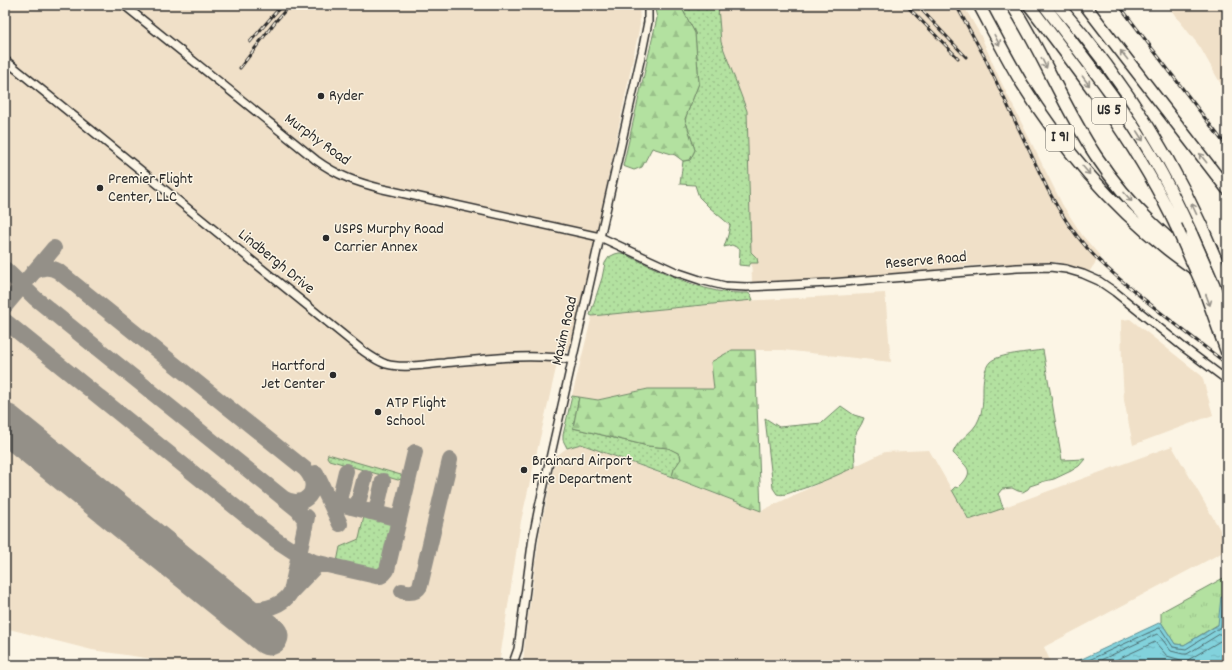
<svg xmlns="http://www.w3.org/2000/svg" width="1232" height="670" font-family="Dekko,sans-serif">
<defs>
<pattern id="grass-dots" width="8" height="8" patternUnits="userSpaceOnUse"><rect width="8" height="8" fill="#b3e1a0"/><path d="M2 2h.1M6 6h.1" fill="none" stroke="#9ac18a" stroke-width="1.8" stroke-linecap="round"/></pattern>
<pattern id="forest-firs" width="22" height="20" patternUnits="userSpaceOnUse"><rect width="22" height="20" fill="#b3e1a0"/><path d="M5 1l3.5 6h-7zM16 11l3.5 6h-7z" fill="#9ac18a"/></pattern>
<pattern id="park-tufts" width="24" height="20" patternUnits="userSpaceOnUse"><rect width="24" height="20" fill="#b3e1a0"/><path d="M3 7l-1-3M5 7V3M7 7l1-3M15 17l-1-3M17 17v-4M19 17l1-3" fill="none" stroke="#9ac18a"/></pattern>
<pattern id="water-ripples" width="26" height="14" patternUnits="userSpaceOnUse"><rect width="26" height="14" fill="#82d2dc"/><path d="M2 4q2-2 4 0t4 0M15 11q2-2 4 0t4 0" fill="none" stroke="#70b4bd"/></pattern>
</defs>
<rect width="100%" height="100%" fill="#fcf5e5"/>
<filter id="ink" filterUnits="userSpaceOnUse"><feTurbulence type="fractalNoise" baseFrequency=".025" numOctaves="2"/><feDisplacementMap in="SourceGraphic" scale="8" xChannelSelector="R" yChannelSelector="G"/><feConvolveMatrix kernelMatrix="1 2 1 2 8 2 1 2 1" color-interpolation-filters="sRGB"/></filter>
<g filter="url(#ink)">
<path fill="#f0e0c8" d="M 5,5 L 639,5 L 640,25 L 599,222 L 570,349 L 567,352 L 561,351 L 557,364 L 521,521 L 499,665 L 193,665 L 92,650 L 5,628 Z
M 719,5 L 963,5 L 980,34 L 1001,82 L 1062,204 L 1082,235 L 1100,256 L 1089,272 L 1057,262 L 966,266 L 940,270 L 823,279 L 752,283 L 747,111 L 721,42 L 718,7 Z
M 1167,5 L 1227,5 L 1227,95 L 1200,47 Z
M 885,293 L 891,362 L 783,350 L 732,350 L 714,389 L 648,389 L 598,400 L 572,396 L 592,316 L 742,301 Z
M 1130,319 L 1202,376 L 1213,415 L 1133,445 L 1124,400 L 1122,365 L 1121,320 Z
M 581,444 L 761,511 L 885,452 L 929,450 L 969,520 L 1172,446 L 1227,542 L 1227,550 L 1044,647 L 1052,665 L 523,665 L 525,640 L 540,531 L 556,456 L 567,448 Z"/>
<path fill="url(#grass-dots)" stroke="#6f8666" d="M 680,5 L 719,5 L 718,7 L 721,42 L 747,111 L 751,252 L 757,258 L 758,263 L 751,263 L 749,266 L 739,265 L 740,249 L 732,245 L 724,247 L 728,235 L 730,225 L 709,207 L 699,197 L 695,185 L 680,184 L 683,161 L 690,160 L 695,150 L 685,119 L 699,83 L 695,33 Z
M 619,253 L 622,253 C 653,267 684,284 717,291 C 727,293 738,293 748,293 L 751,295 L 753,300 L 592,316 L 590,315 L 602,278 L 605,263 L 609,257 L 615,254 Z
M 1043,350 L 1062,460 L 1085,459 L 1079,466 L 1071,471 L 1054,479 L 1045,481 L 1030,486 L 1028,489 L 1023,492 L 1018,491 L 1012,488 L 1002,489 L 998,494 C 1001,499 1000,503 1004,508 L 969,520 L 952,490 L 955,487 L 958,488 C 977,470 967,468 953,453 C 958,438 974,433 979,419 C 983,410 983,399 983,389 C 983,381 984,368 990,362 C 998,354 1030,352 1043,350 Z
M 572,396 L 579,397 L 573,428 L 648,446 L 669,448 L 680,454 L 681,460 L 674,469 L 672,477 L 581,444 L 567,448 L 563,440 L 563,435 Z
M 841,406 L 854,415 L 864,418 C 862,425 857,430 855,436 C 853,445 855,457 855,467 C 835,476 816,485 795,491 C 789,493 783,496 777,494 L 773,488 L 765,418 L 779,427 L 822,423 Z
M 328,454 L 401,475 L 402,478 L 401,479 L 398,480 L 329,460 L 327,457 Z
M 365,512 C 373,514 388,515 393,522 L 384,561 C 382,565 379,569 375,570 C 367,571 346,564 337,562 L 340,547 L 359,539 Z"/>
<path fill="url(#forest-firs)" stroke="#6f8666" d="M 654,5 L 680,5 L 695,33 L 699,83 L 685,119 L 695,150 L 690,160 L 683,161 L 675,155 L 652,148 L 642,167 L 634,170 L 623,166 L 657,18 Z
M 732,350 L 755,350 L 761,511 L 672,477 L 674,469 L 681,459 L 680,454 L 668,448 L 648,446 L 573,428 L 579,397 L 598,400 L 648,389 L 714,389 L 711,362 Z"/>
<path fill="url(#park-tufts)" stroke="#6f8666" d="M 1227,576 L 1227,624 L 1217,625 L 1184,645 L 1175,644 L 1161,622 L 1161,612 Z"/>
<path fill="url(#water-ripples)" stroke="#5f8f95" d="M 1221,597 L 1227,598 L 1227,665 L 1069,665 L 1161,622 L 1175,644 L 1184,645 L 1218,625 Z"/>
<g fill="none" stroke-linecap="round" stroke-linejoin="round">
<path stroke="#4e6e72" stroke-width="1" d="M 1078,665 L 1159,628 L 1161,629 L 1173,647 L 1186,649 L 1221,627 L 1224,603 L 1227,601
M 1090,665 L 1157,634 L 1159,635 L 1171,651 L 1183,654 L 1187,654 L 1223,632 L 1226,628 L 1227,623
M 1105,665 L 1155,642 L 1167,656 L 1181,660 L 1188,660 L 1227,637"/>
<path stroke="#949088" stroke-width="16" d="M 5,269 L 35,298 L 298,510 L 304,518 L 305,526
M 33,272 C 42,267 49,266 58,271 L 305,469 C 324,489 304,511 283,498
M 5,306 L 54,248
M 5,321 L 276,540 L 299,555 L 314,562 L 376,576 C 382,577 384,574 387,570 L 415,452
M 316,473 L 340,524
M 330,500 L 332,502 L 399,519
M 351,507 L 356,506 L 358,503 L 365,477
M 370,512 L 375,510 L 377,507 L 383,481
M 336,513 L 346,471
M 402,591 C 410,593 416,593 420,586 L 450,460
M 290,593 L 316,566 L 323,564
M 222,598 C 227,601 233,605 239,607 C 256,612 281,609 291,592 L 307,517"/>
<path stroke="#949088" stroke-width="39" d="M 5,423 L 269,636"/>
<g stroke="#2b2b2b" stroke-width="10">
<path id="minor" d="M 124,5 L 316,160 C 338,176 356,182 383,189 L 600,237 L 676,272 L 700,280 L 725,286 L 747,287 L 830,283 L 1017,268 L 1050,267 L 1066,269 L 1083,274 L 1099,281 L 1115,292 L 1183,347 L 1227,380
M 5,60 L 362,350 C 369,355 377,361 386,364 C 404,369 426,364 444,363 C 487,359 530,353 573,360
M 513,663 L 518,649 L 533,537 L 539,507 L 642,52 L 648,22 L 648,5"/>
</g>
<g stroke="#2b2b2b" stroke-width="14">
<path id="highway" d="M 979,5 C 993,31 1006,57 1021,82 C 1060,145 1110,204 1167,249 C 1186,264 1207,278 1227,291
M 1012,5 C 1043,53 1064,108 1096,156 C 1112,180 1131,203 1152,223 C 1164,235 1178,246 1190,258
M 1029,5 C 1083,76 1138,145 1176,226
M 1044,5 C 1081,54 1121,103 1152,156 C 1167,182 1180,208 1192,235
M 1058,5 C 1131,88 1188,183 1227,287
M 1085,5 L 1227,189"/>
</g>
<use href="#minor" stroke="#fcf5e5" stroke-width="7"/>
<use href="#highway" stroke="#fcf5e5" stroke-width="11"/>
<g stroke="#2b2b2b" stroke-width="3">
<path id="rail" d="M 906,5 L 958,58
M 917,5 L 966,57
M 956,5 L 984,56 L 1048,190 C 1059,211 1071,230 1087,248 C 1101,264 1117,277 1134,291 C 1164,316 1196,340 1227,364
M 1119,5 L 1227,147
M 250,42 L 282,5
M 240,68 L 275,22 L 290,5"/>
</g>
<use href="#rail" stroke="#fcf5e5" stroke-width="1.5" stroke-dasharray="4.5" stroke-linecap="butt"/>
<g stroke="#2b2b2b" stroke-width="14" stroke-linecap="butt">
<path id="highway-bridge" d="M 1176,226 L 1204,289 L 1227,353
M 1192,235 L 1214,285 L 1227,323"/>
</g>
<use href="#highway-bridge" stroke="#fcf5e5" stroke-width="11"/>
</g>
<defs><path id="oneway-shaft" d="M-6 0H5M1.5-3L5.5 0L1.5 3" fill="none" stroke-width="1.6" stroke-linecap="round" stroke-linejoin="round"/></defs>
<g stroke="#949088">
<use href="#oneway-shaft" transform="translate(997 40) rotate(62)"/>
<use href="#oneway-shaft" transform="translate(1124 55) rotate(-128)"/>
<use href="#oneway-shaft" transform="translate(1044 63) rotate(63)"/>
<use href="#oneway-shaft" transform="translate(1086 81) rotate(53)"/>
<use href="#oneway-shaft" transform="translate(1140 136) rotate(57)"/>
<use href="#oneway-shaft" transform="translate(1203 158) rotate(-128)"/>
<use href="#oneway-shaft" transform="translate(1086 170) rotate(50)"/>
<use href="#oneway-shaft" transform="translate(1128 197) rotate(49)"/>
<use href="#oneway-shaft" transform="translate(1194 209) rotate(-115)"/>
<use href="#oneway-shaft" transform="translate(1208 300) rotate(69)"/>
</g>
</g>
<g fill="#2b2b2b" stroke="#fcf5e5" stroke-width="1.5">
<circle cx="321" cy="96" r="4"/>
<circle cx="100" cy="188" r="4"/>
<circle cx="326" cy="238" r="4"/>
<circle cx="333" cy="375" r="4"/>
<circle cx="378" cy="412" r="4"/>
<circle cx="524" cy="470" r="4"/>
</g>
<g text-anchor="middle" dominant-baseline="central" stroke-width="3" stroke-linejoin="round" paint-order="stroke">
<g fill="#fcf5e5" stroke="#6a6863" stroke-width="1">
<rect x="1092" y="98" width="34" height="26" rx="3"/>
<rect x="1046" y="125" width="28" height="26" rx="3"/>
</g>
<g font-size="15" font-weight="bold" fill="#2b2b2b">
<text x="1109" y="111">US 5</text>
<text x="1060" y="138">I 91</text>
</g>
<g font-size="16" fill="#2b2b2b" stroke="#fcf5e5" text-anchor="start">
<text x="329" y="96">Ryder</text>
<text x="108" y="179">Premier Flight<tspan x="108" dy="18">Center, LLC</tspan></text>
<text x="334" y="229">USPS Murphy Road<tspan x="334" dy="18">Carrier Annex</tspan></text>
<text x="325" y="366" text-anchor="end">Hartford<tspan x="325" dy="18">Jet Center</tspan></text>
<text x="386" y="403">ATP Flight<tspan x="386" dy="18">School</tspan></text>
<text x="532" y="461">Brainard Airport<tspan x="532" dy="18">Fire Department</tspan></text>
</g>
<g font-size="16" fill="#2b2b2b" stroke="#fcf5e5">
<text transform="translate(317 140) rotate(36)">Murphy Road</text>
<text transform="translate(926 261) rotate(-5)">Reserve Road</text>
<text transform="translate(276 262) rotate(39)">Lindbergh Drive</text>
<text transform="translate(565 331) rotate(-77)">Maxim Road</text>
</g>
</g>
<rect width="1232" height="670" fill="none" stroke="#fcf5e5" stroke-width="20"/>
<rect x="10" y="10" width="1212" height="650" fill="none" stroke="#2b2b2b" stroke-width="1.5" filter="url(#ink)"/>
</svg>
